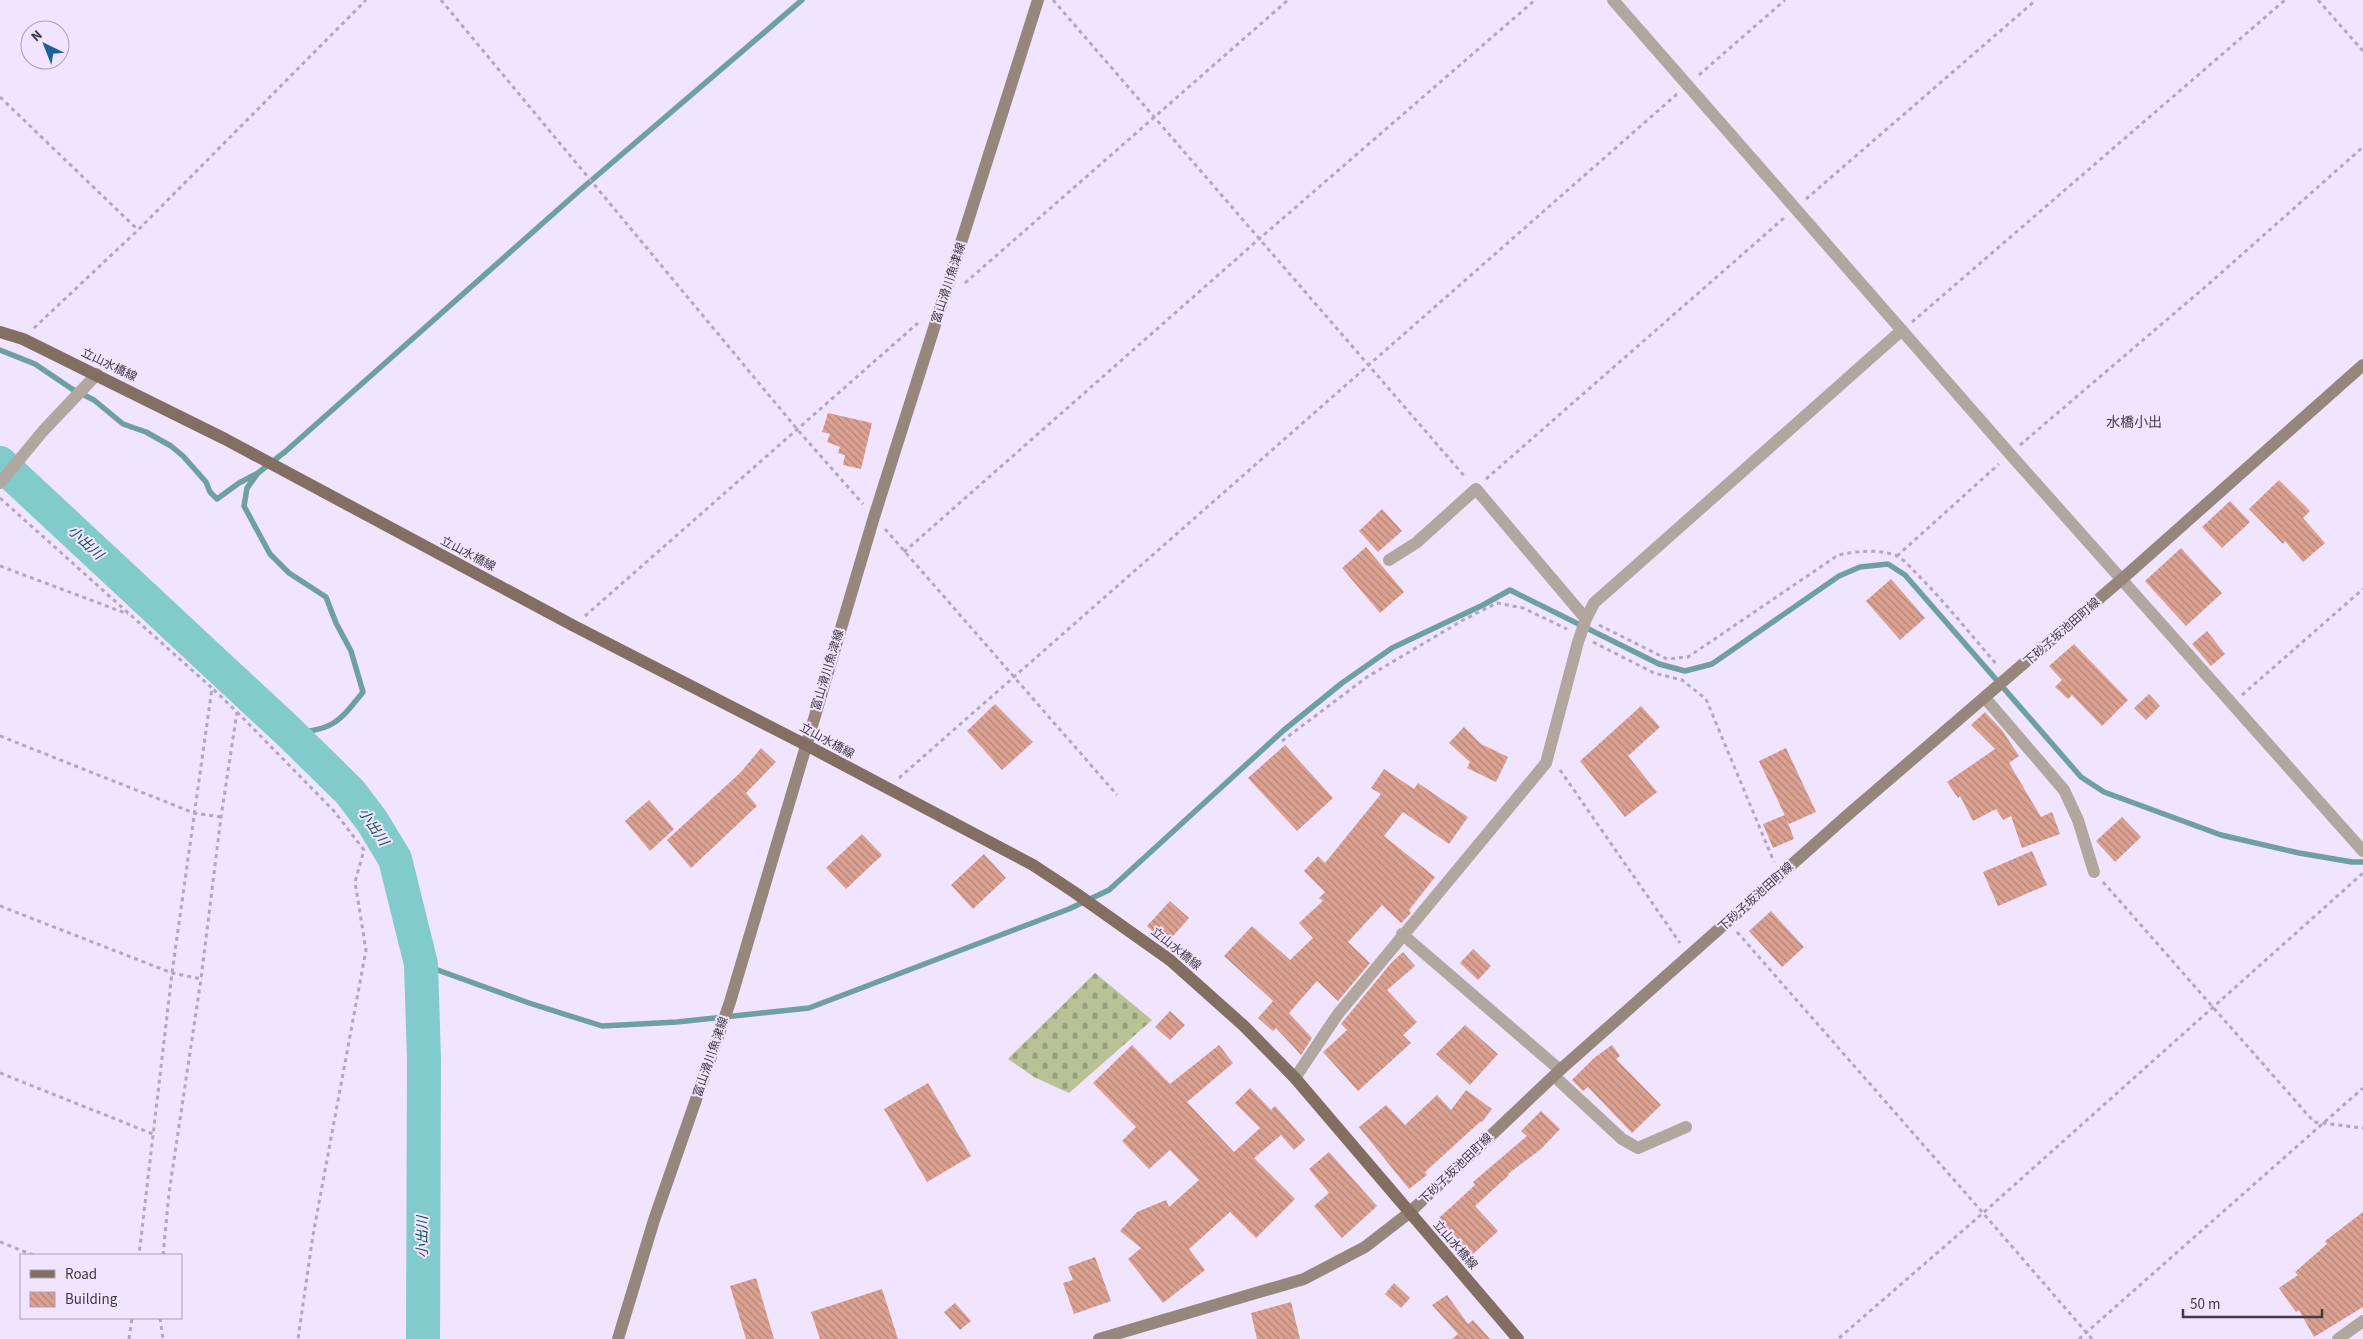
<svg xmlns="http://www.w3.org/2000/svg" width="2363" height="1339" font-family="'Source Sans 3','Noto Sans JP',sans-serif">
<defs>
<pattern id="cemetery-stones" width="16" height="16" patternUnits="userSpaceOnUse" patternTransform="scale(1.25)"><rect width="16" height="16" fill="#b9c295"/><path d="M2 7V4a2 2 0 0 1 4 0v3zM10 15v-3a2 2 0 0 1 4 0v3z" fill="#989f7b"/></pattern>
<pattern id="building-back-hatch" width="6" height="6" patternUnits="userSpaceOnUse" patternTransform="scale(1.25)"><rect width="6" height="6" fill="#dba191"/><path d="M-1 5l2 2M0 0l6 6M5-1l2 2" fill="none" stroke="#b38478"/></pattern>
</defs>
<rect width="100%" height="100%" fill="#f1e4fe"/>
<path fill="url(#cemetery-stones)" d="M 1095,973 L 1152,1020 L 1069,1093 L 1034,1077 L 1008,1059 Z"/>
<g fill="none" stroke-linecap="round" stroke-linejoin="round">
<path stroke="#6ea0a3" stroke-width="5.5" d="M 0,350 L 35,364 L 72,389 L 94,400 L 123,424 L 146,432 L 171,446 L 183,456 L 206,482 L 210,492 L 217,499 L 239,483 L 258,473
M 291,734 C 333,728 336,726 363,692 L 351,651 L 336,623 L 326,597 L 289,573 L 270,554 L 244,506 L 247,488 L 258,473 L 286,451 L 579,191 L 802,0
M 421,964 L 529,1003 L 602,1026 L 677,1022 L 809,1008 L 1069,909 L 1109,890 L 1284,730 L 1342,683 L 1392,648 L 1483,605 L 1510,590 L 1659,664 L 1685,671 L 1712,664 L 1839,576 L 1860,567 L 1888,564 L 1905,575 L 2081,777 L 2104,792 L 2221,835 L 2299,853 L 2352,862 L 2363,862"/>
<path stroke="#82cbcc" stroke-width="34" d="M 0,463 L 291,734 L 350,792 L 372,821 L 395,859 L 421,964 L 424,1059 L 423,1339"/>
</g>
<path fill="url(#building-back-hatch)" d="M 828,413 L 872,423 L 861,469 L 843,465 L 845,455 L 838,453 L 840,447 L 827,442 L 830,434 L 822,432 Z
M 2279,480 L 2310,511 L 2303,518 L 2325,543 L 2303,562 L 2285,541 L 2283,544 L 2249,509 Z
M 2230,501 L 2250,522 L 2222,548 L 2202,527 Z
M 1382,509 L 1402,531 L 1378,552 L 1359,531 Z
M 1366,547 L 1404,592 L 1380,613 L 1342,568 Z
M 2181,548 L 2222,593 L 2186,626 L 2145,581 Z
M 1891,579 L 1925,618 L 1900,640 L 1866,601 Z
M 2207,631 L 2225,654 L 2211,666 L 2192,644 Z
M 2074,644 L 2128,700 L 2102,726 L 2072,695 L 2068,699 L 2055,687 L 2062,680 L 2049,666 Z
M 2149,694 L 2160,706 L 2146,720 L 2134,708 Z
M 995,704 L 1033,742 L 1002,770 L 967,731 Z
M 1641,706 L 1660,727 L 1628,756 L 1657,792 L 1625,817 L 1580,761 Z
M 1985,712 L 2002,730 L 2019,756 L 2009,763 L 2041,817 L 2052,812 L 2060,834 L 2022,848 L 2011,816 L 2003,820 L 1996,809 L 1973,821 L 1960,796 L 1958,798 L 1947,782 L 1995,749 L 1971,725 Z
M 1464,727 L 1481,744 L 1508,757 L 1496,782 L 1467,768 L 1470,762 L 1449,743 Z
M 1285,745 L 1333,798 L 1297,831 L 1248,778 Z
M 761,748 L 776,762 L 746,793 L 757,806 L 691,868 L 667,840 L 741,772 Z
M 1786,748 L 1816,812 L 1789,824 L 1759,761 Z
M 1384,769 L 1414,789 L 1418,783 L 1468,817 L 1449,844 L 1403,812 L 1384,836 L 1435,877 L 1409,910 L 1411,913 L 1401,923 L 1382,905 L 1348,942 L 1370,963 L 1338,1001 L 1317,981 L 1289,1013 L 1312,1038 L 1301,1055 L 1276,1028 L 1273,1031 L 1258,1018 L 1273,1001 L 1224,956 L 1252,926 L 1290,960 L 1313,938 L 1299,923 L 1323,901 L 1319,898 L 1325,892 L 1304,871 L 1318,856 L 1325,863 L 1381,794 L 1371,788 Z
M 649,800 L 674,829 L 650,851 L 625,821 Z
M 1785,815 L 1794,839 L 1773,848 L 1763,824 Z
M 2122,817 L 2141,837 L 2115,862 L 2096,841 Z
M 862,834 L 882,855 L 846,889 L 826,868 Z
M 2032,851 L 2047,885 L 1998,906 L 1983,872 Z
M 984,854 L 1006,878 L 973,909 L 951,885 Z
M 1170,901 L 1189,918 L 1166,944 L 1147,926 Z
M 1771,911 L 1804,947 L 1782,967 L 1749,931 Z
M 1473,949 L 1491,966 L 1478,980 L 1460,963 Z
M 1403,952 L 1415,966 L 1387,990 L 1417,1022 L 1403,1035 L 1411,1043 L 1358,1091 L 1323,1052 L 1347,1030 L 1341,1024 L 1345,1019 L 1391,963 Z
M 1170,1011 L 1185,1025 L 1170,1040 L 1155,1027 Z
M 1465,1025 L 1498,1054 L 1470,1085 L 1436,1054 Z
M 1132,1045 L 1170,1084 L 1219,1045 L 1233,1063 L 1187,1102 L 1234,1152 L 1260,1128 L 1235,1103 L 1250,1088 L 1271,1110 L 1275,1106 L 1305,1140 L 1294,1150 L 1281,1135 L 1254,1158 L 1295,1199 L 1256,1238 L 1230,1212 L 1189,1249 L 1205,1270 L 1163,1303 L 1128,1259 L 1141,1248 L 1120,1231 L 1137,1212 L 1166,1200 L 1169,1207 L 1199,1180 L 1170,1150 L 1149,1169 L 1122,1141 L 1136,1127 L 1093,1083 Z
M 1612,1045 L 1620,1056 L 1616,1059 L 1661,1105 L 1632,1133 L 1588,1087 L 1583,1091 L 1572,1080 L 1594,1058 Z
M 928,1083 L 971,1156 L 927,1182 L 884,1109 Z
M 1466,1090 L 1492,1109 L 1482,1122 L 1481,1121 L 1425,1172 L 1427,1175 L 1409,1189 L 1359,1127 L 1386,1105 L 1405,1125 L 1437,1095 L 1451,1110 Z
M 1541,1111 L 1560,1129 L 1541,1149 L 1508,1174 L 1509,1175 L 1475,1206 L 1498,1231 L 1472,1255 L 1439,1218 L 1475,1185 L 1473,1182 L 1527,1136 L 1521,1131 Z
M 1329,1152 L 1377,1206 L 1342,1238 L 1314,1206 L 1329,1193 L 1309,1169 Z
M 2363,1212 L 2363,1307 L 2314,1337 L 2299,1310 L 2296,1312 L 2279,1288 L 2298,1275 L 2295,1272 L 2327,1244 L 2325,1241 Z
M 1095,1257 L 1111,1301 L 1074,1314 L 1063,1283 L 1073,1280 L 1068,1267 Z
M 756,1278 L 774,1339 L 746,1339 L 730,1286 Z
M 1394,1283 L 1410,1298 L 1401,1308 L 1385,1294 Z
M 882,1289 L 898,1339 L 820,1339 L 811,1312 Z
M 1447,1295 L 1468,1324 L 1473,1320 L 1490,1339 L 1452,1339 L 1458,1334 L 1432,1305 Z
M 1291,1302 L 1300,1339 L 1257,1339 L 1251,1313 Z
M 955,1303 L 971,1321 L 960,1330 L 944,1312 Z"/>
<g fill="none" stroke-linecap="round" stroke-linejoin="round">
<path stroke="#b2a8bc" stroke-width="3" stroke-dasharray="4 4" stroke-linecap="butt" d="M 441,0 L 797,429 L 863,504
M 1053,0 L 1466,478
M 2318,0 L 2363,51
M 1699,75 L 1785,0
M 0,97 L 138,230
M 1806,199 L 2036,0
M 965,283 L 1288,0
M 1912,322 L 2285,0
M 34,328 L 138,230 L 366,0
M 2020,445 L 2211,282 L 2363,147
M 1486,479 L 1784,218
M 0,498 L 212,688 L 172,973 L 139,1255
M 885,529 L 1117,795
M 904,552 L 1259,239 L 1535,0
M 1897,556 L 1999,464
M 0,566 L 128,614
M 585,616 L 918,323
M 1599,625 L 1667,659 L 1688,657 L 1838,555 C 1857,551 1877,549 1895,555 C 1903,558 1910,567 1916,573 C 1945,602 1971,635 1998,666
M 1593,642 L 1654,673 L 1682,680 L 1706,699 L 1774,862
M 2242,695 L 2363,589
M 237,712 L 334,811 L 364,850 L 355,882 L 366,950 L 313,1235 L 298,1339
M 0,736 L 194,813 L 221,817
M 1282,741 L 1367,677 L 1463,620 L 1497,603 L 1523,608 L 1567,629
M 1560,770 L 1680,943
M 899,778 L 1677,94
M 2103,882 L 2314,1122 L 2363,1128
M 0,906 L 172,973 L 201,979 L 221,817 L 237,712 L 212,688
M 1737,932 L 1983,1213 L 1838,1339
M 0,1073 L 153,1134
M 0,1242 L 33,1255
M 163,1255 L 169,1193 L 201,979
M 160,1318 L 163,1339
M 129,1339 L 132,1318
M 2079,1339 L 2363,1088
M 2092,1339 L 1983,1213 L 2363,873"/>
<path stroke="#b2a79f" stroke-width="12" d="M 1613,0 L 2010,454 L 2363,851
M 0,483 L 43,431 L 97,374
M 1389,560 L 1416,543 L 1476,489 L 1586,619
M 1985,698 L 2064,790 L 2078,820 L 2094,872
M 1402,934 L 1560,1070
M 1554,1076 L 1622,1139 L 1638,1148 L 1686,1127
M 1295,1078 L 1338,1014 L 1546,763 L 1578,642 L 1586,619 L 1594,603 L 1902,330
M 2338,1339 L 2363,1321"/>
<path stroke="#96867b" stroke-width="12" d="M 618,1339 L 654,1220 L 730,1002 L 874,517 L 1038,0
M 1099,1339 L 1304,1279 L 1365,1247 L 1409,1213 L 1560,1070 L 1850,813 L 2122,579 L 2363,365"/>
<path stroke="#826f61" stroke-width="12" d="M 0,332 L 23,339 L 225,439 L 574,626 L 806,745 L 1033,865 L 1074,892 L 1170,960 L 1244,1026 L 1295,1078 L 1518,1339"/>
</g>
<g text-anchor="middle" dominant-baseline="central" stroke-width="4" stroke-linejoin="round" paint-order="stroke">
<g font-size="12" fill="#3f3a44" stroke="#f1e4fe">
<text transform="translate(949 283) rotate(-72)">富山滑川魚津線</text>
<text transform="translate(109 365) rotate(26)">立山水橋線</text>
<text transform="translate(468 554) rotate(28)">立山水橋線</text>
<text transform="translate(2062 632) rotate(-41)">下砂子坂池田町線</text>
<text transform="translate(828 670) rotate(-73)">富山滑川魚津線</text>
<text transform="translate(827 741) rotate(29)">立山水橋線</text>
<text transform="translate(1756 897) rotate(-42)">下砂子坂池田町線</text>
<text transform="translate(1176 949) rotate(39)">立山水橋線</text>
<text transform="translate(711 1057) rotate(-71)">富山滑川魚津線</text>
<text transform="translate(1456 1169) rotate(-44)">下砂子坂池田町線</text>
<text transform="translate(1455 1245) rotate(49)">立山水橋線</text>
</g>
<g font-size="14" fill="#3f3a44" stroke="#f1e4fe">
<text x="2134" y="423">水橋小出</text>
</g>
<g font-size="14" font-style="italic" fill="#0c4f50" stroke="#f1e4fe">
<text transform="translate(85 543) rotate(43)">小出川</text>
<text transform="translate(373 827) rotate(56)">小出川</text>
<text transform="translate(423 1237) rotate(-90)">小出川</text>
</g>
</g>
<rect x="20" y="1254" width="162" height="65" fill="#f1e4fe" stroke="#aaa0b4"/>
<rect x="30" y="1270" width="25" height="8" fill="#826f61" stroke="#aaa0b4"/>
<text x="65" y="1279" font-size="15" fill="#3f3a44">Road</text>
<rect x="30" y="1292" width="25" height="15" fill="url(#building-back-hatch)" stroke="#aaa0b4"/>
<text x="65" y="1304" font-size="15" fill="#3f3a44">Building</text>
<g transform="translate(45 45) rotate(317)"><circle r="24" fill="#f1e4fe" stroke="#aaa0b4"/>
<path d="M0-4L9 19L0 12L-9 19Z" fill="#1d6095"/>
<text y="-8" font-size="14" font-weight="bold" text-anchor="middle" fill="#3f3a44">N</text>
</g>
<path d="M2183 1309v8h139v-8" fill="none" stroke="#3f3a44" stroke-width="2.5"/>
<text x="2190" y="1309" font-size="15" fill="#3f3a44" stroke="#f1e4fe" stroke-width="4" paint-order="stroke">50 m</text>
</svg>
